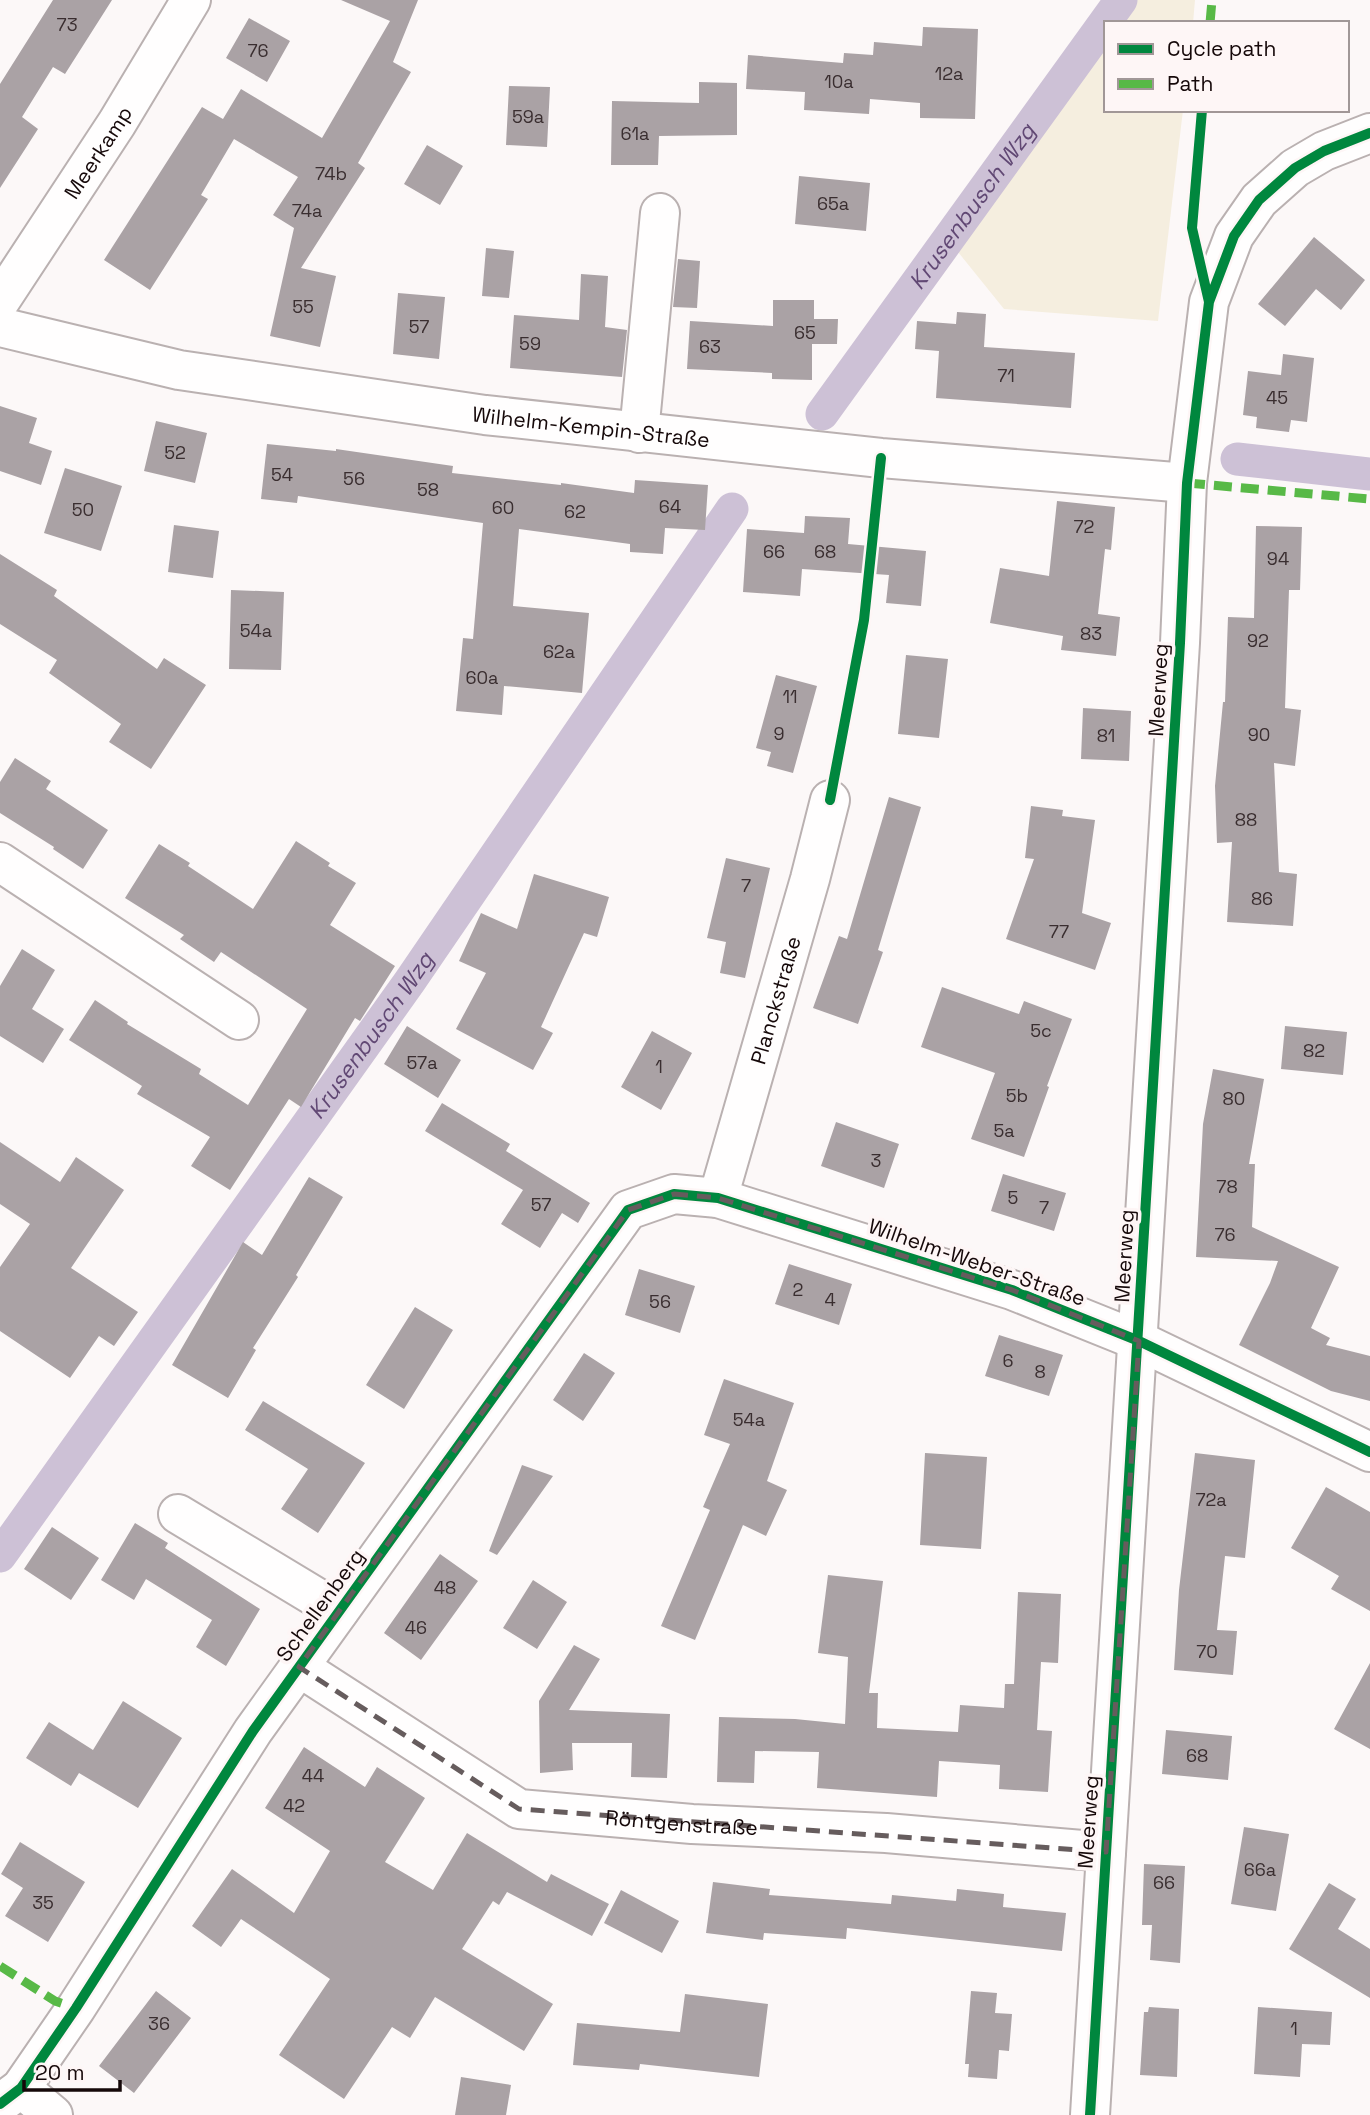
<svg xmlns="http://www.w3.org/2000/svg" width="1370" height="2115" font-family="'Space Grotesk',sans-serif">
<rect width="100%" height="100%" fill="#fcf8f8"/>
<path fill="#f5eedf" d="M 1133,0 L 1195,0 L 1193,23 L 1116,23 Z
M 1106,37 L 1106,110 L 1183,110 L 1158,321 L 1004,309 L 954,247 Z"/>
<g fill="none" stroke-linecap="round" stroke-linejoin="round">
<g stroke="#cdc1d6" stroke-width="33">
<path id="s1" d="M 822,414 L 1121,0"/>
<path d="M 1237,459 L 1370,474"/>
<path id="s2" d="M 0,1556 L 410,981 L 732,509"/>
</g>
</g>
<path fill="#aaa2a5" d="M 53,0 L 112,0 L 65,74 L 53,67 L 22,117 L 38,129 L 0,188 L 0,84 Z
M 341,0 L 418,0 L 393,62 L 411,72 L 358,163 L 365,168 L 301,268 L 336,276 L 320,347 L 270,336 L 294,228 L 273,215 L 298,177 L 234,139 L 201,195 L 208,199 L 150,290 L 104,260 L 202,107 L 223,119 L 241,89 L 322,138 L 390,21 Z
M 249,18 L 290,41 L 267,82 L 226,58 Z
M 923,27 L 978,29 L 975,119 L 920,118 L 920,103 L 870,99 L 869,114 L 804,110 L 805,92 L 746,89 L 748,55 L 843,63 L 844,53 L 873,55 L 874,42 L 922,46 Z
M 699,82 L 737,83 L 737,135 L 659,136 L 658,165 L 611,165 L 612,101 L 699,103 Z
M 509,86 L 550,87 L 547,147 L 506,145 Z
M 427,145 L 463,166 L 440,205 L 404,184 Z
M 799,176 L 870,183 L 866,231 L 795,224 Z
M 1314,237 L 1365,280 L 1341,310 L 1316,289 L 1285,326 L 1258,304 Z
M 486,248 L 514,251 L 509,298 L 482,296 Z
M 678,259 L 700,261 L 697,308 L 673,307 Z
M 581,274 L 608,276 L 605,327 L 627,330 L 622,377 L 510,368 L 514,315 L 579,320 Z
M 398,293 L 445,297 L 439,359 L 393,354 Z
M 773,300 L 814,300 L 814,319 L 838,319 L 837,344 L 812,344 L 812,380 L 772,379 L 772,373 L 687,369 L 690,321 L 773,326 Z
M 957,312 L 986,314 L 984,347 L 1075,353 L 1071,408 L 936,398 L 939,351 L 915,349 L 917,321 L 956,324 Z
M 1283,354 L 1314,358 L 1307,422 L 1291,420 L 1289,432 L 1256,428 L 1257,417 L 1243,415 L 1248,371 L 1281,375 Z
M 0,406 L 37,418 L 29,443 L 52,451 L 41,485 L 0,471 Z
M 156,421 L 207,433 L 195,483 L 144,471 Z
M 267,444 L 336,451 L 336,449 L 453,466 L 452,473 L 561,485 L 561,483 L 634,493 L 635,480 L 708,485 L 705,530 L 665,528 L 663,554 L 630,552 L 630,544 L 519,529 L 513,606 L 589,613 L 582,693 L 504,686 L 502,715 L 456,711 L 463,638 L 473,639 L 483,523 L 298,496 L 297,503 L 261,499 Z
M 65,468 L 122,486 L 101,551 L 44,533 Z
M 1057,501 L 1115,507 L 1111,550 L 1105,549 L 1098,614 L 1120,617 L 1116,656 L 1061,650 L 1063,636 L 990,623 L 1000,568 L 1049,576 Z
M 805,516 L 850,518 L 848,544 L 926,551 L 921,606 L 886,603 L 889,575 L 802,569 L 800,596 L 743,592 L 747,529 L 804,533 Z
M 174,525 L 219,531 L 213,578 L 168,572 Z
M 1256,526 L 1302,527 L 1300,590 L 1289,590 L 1285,708 L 1301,710 L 1295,766 L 1274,763 L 1279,872 L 1297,874 L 1293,926 L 1227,922 L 1232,842 L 1217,843 L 1215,786 L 1223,702 L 1225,702 L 1228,617 L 1254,618 Z
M 0,554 L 57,590 L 54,596 L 157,669 L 164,658 L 206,685 L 151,769 L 109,742 L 121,724 L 49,673 L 57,660 L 0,624 Z
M 231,590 L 284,592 L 281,670 L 229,669 Z
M 906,655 L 948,659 L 939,738 L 898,734 Z
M 776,675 L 817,686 L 793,773 L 767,766 L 771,752 L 756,748 Z
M 1083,708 L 1131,711 L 1129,761 L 1081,759 Z
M 15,758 L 51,781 L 46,789 L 108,830 L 83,869 L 53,849 L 54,847 L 0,813 L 0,782 Z
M 889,797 L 921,807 L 878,950 L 883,952 L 858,1024 L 813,1008 L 839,936 L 847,939 Z
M 1031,806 L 1063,810 L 1062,816 L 1095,820 L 1082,913 L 1111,923 L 1095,970 L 1006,939 L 1034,859 L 1025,858 Z
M 296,841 L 330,863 L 328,866 L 356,883 L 330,925 L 395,966 L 360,1021 L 355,1018 L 301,1107 L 289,1099 L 230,1190 L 191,1166 L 210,1137 L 137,1094 L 142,1086 L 69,1040 L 95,1000 L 128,1022 L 127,1024 L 201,1069 L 199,1074 L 248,1105 L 307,1009 L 221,952 L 214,962 L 180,939 L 184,935 L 125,898 L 159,844 L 190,863 L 188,866 L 253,909 Z
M 726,858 L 770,868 L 745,978 L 720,973 L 726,942 L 707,938 Z
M 534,874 L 609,897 L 597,937 L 584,933 L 541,1027 L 553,1033 L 533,1070 L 456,1029 L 486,973 L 459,961 L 481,913 L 517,929 Z
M 22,949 L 55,970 L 32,1009 L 64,1029 L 43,1063 L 0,1036 L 0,986 Z
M 942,987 L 1019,1014 L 1024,1001 L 1072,1019 L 1047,1086 L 1049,1087 L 1024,1157 L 971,1139 L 995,1073 L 921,1047 Z
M 407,1026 L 461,1060 L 438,1098 L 384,1064 Z
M 1285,1026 L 1347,1032 L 1343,1075 L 1281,1069 Z
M 652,1031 L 692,1053 L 661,1110 L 621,1087 Z
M 1213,1069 L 1264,1079 L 1249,1164 L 1255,1164 L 1252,1227 L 1339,1267 L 1311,1328 L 1330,1338 L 1326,1345 L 1370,1356 L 1370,1401 L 1331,1391 L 1239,1345 L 1270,1283 L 1278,1261 L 1196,1257 L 1203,1124 Z
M 442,1103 L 510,1144 L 506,1151 L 590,1203 L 578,1223 L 562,1213 L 540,1248 L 501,1224 L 523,1190 L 425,1131 Z
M 836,1122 L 899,1144 L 884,1188 L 821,1166 Z
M 0,1142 L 60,1182 L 76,1157 L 124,1190 L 71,1268 L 138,1312 L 114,1346 L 99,1336 L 70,1378 L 0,1331 L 0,1267 L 30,1224 L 0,1204 Z
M 1003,1174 L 1066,1193 L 1054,1231 L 991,1211 Z
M 309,1177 L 343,1197 L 296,1275 L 298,1277 L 253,1348 L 256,1350 L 228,1398 L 172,1365 L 243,1242 L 262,1255 Z
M 789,1264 L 852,1284 L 839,1325 L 775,1304 Z
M 639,1269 L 695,1286 L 680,1333 L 625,1315 Z
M 415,1307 L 453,1330 L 404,1409 L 366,1385 Z
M 999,1335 L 1063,1355 L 1049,1396 L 985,1376 Z
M 584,1353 L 615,1373 L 583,1421 L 553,1400 Z
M 724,1379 L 794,1403 L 767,1481 L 787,1490 L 766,1536 L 743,1525 L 695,1640 L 661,1626 L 710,1510 L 703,1507 L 730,1444 L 704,1435 Z
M 263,1401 L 365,1463 L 318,1533 L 281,1509 L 308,1469 L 245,1430 Z
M 925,1453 L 987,1457 L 981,1549 L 920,1545 Z
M 1195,1453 L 1255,1460 L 1245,1558 L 1225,1556 L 1217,1630 L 1237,1631 L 1233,1675 L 1174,1670 L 1179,1590 Z
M 522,1465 L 553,1476 L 497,1555 L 489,1551 Z
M 1326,1487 L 1370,1512 L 1370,1611 L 1331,1589 L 1339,1576 L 1291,1548 Z
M 135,1523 L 168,1543 L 165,1548 L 260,1609 L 226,1666 L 196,1647 L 212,1620 L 146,1579 L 134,1600 L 101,1580 Z
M 52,1527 L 99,1558 L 71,1600 L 24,1569 Z
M 440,1554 L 478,1581 L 421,1660 L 384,1633 Z
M 828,1575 L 883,1581 L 869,1693 L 878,1693 L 877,1728 L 958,1732 L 960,1705 L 1004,1708 L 1005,1684 L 1014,1684 L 1018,1592 L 1061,1594 L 1058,1663 L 1041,1662 L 1037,1730 L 1052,1731 L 1048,1792 L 999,1789 L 1000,1765 L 939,1761 L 937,1797 L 817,1788 L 819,1752 L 755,1751 L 754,1783 L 717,1782 L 719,1717 L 795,1719 L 845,1724 L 848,1657 L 818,1653 Z
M 533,1580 L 567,1602 L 537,1649 L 503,1628 Z
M 574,1645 L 600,1659 L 569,1710 L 670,1714 L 667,1778 L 631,1777 L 632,1743 L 572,1743 L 573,1770 L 540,1773 L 539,1701 Z
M 1370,1663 L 1370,1749 L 1334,1729 Z
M 123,1701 L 182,1738 L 138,1808 L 79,1773 L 71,1786 L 26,1758 L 49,1722 L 93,1750 Z
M 1166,1730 L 1232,1736 L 1228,1780 L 1162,1774 Z
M 304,1747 L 365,1787 L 377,1767 L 425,1798 L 385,1862 L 433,1890 L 467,1833 L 547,1882 L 551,1874 L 609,1904 L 592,1936 L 507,1892 L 499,1905 L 493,1901 L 462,1949 L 553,2004 L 524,2051 L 435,1997 L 410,2038 L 392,2027 L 344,2099 L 279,2055 L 330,1979 L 241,1919 L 221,1947 L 192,1926 L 232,1869 L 294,1913 L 330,1851 L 265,1808 Z
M 1244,1827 L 1289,1834 L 1276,1911 L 1231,1904 Z
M 20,1842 L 85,1882 L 48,1942 L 5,1916 L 23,1888 L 1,1874 Z
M 1144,1864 L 1185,1866 L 1180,1963 L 1150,1960 L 1152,1925 L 1142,1925 Z
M 713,1882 L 770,1889 L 769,1895 L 891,1904 L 892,1895 L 956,1901 L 957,1889 L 1004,1894 L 1003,1907 L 1066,1913 L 1062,1951 L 847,1928 L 846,1939 L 764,1933 L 763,1940 L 706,1933 Z
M 1329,1883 L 1356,1899 L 1338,1929 L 1370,1949 L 1370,1998 L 1289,1949 Z
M 621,1890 L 679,1921 L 662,1953 L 604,1923 Z
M 156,1991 L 191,2018 L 134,2093 L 99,2066 Z
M 971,1991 L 997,1993 L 995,2013 L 1012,2014 L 1009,2051 L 999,2050 L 997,2079 L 968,2077 L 969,2064 L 965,2064 Z
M 685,1994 L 768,2004 L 759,2077 L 640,2064 L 639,2070 L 573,2065 L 577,2023 L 680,2032 Z
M 1149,2007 L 1179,2009 L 1177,2077 L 1140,2075 L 1144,2012 L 1148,2012 Z
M 1258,2007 L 1332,2012 L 1330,2045 L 1302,2044 L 1300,2077 L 1254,2074 Z
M 461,2077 L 511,2085 L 506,2115 L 455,2115 Z"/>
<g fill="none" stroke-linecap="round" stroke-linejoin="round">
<g stroke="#bab1b1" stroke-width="42">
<g id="minor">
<path id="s3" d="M 0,301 L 117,123 L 191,0"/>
<path id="s4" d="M 0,327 L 179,370 L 485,415 L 881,458 L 1187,483"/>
<path d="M 639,433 L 660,213"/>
<path d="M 0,862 L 239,1020"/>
<path id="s5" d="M 718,1198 L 810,879 L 830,800"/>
<path d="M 178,1514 L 339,1611"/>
<path id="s6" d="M 299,1667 L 519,1809 L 692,1824 L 886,1833 L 1106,1852"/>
<path d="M 21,2088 L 53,2115"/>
<path d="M 0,2104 L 21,2088 L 76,2008 L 253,1731 L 628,1210 L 674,1194 L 718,1198 L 1012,1290 L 1139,1341 L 1370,1452"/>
<path d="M 1090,2115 L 1180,643 L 1187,483 L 1209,302 L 1234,236 L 1259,200 L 1295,168 L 1324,151 L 1370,133"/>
</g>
</g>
<use href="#minor" stroke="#fffefe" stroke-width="38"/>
<path stroke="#58b947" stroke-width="9" stroke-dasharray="18 9" stroke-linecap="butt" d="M 1210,23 L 1212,0
M 1187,483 L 1370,499
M 0,1966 L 55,2001 L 76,2008"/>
<g stroke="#fef6f6" stroke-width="15">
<path id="cycleway" d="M 1202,110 L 1192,228 L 1209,302
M 830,800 L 864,620 L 881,458
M 0,2104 L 21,2088 L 76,2008 L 253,1731 L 628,1210 L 674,1194 L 718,1198 L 1012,1290 L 1139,1341 L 1370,1452
M 1090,2115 L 1180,643 L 1187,483 L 1209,302 L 1234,236 L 1259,200 L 1295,168 L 1324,151 L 1370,133"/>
</g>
<use href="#cycleway" stroke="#00873e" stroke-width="10"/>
</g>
<path fill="none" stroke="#665c5d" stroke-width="5" stroke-dasharray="14 9" stroke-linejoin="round" d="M 674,1194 L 718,1198 L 1012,1290 L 1139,1341 L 1106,1852 L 519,1809 L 299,1667 L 628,1210 Z"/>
<g text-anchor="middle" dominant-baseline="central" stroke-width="7" stroke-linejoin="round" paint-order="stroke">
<g font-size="18" fill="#3a2e30">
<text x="67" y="24">73</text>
<text x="258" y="50">76</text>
<text x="949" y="73">12a</text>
<text x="839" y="81">10a</text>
<text x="528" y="116">59a</text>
<text x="635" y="133">61a</text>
<text x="331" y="173">74b</text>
<text x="833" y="203">65a</text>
<text x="307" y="210">74a</text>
<text x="303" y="306">55</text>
<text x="419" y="326">57</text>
<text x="805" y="332">65</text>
<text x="530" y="343">59</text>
<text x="710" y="346">63</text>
<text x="1006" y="375">71</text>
<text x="1277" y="397">45</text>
<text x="175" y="452">52</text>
<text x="282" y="474">54</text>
<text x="354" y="478">56</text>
<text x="428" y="489">58</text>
<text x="670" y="506">64</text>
<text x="503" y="507">60</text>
<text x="83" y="509">50</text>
<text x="575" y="511">62</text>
<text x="1084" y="526">72</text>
<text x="774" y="551">66</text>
<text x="825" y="551">68</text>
<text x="1278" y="558">94</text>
<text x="256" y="630">54a</text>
<text x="1091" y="633">83</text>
<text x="1258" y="640">92</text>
<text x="559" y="651">62a</text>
<text x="482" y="677">60a</text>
<text x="790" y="696">11</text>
<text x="779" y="733">9</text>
<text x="1259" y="734">90</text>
<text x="1106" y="735">81</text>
<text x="1246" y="819">88</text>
<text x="746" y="885">7</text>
<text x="1262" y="898">86</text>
<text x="1059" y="931">77</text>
<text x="1041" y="1030">5c</text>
<text x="1314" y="1050">82</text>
<text x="422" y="1062">57a</text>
<text x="659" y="1066">1</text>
<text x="1017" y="1095">5b</text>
<text x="1234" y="1098">80</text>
<text x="1004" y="1130">5a</text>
<text x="876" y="1160">3</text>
<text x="1227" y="1186">78</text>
<text x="1013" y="1197">5</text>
<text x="541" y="1204">57</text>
<text x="1044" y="1207">7</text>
<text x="1225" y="1234">76</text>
<text x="798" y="1289">2</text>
<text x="830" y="1299">4</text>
<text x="660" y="1301">56</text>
<text x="1008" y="1360">6</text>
<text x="1040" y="1371">8</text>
<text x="749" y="1419">54a</text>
<text x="1211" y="1499">72a</text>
<text x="445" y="1587">48</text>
<text x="416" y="1627">46</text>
<text x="1207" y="1651">70</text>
<text x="1197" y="1755">68</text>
<text x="313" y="1775">44</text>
<text x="294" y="1805">42</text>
<text x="1260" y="1869">66a</text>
<text x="1164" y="1882">66</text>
<text x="43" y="1902">35</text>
<text x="159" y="2023">36</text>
<text x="1294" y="2028">1</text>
</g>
<g font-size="21" fill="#150809" stroke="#fef6f6">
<text stroke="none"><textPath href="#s3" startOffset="178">Meerkamp</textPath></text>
<text stroke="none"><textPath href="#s4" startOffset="600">Wilhelm-Kempin-Straße</textPath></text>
<text transform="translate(1158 690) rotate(-87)">Meerweg</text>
<text stroke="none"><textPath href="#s5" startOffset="206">Planckstraße</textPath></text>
<text transform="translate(1124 1256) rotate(-87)">Meerweg</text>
<text transform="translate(977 1262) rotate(19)">Wilhelm-Weber-Straße</text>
<text transform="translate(320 1605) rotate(-54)">Schellenberg</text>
<text stroke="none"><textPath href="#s6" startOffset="425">Röntgenstraße</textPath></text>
<text transform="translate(1088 1822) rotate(-86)">Meerweg</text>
</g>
<g font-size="23" font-style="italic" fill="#614874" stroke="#fef6f6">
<text stroke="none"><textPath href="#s1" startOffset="256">Krusenbusch Wzg</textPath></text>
<text stroke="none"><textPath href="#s2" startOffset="639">Krusenbusch Wzg</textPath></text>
</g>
</g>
<rect x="1104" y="21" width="245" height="91" fill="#fef6f6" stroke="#a19797" stroke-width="2"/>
<rect x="1118" y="44" width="35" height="10" fill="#00873e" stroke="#a19797" stroke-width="2"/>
<text x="1167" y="56" font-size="21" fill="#150809">Cycle path</text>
<rect x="1118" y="79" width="35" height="10" fill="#58b947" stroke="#a19797" stroke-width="2"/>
<text x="1167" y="91" font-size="21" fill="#150809">Path</text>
<path d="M24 2080v10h96v-10" fill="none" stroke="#150809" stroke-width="3.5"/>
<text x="35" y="2080" font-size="21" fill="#150809" stroke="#fef6f6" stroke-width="5" paint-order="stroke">20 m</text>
</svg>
